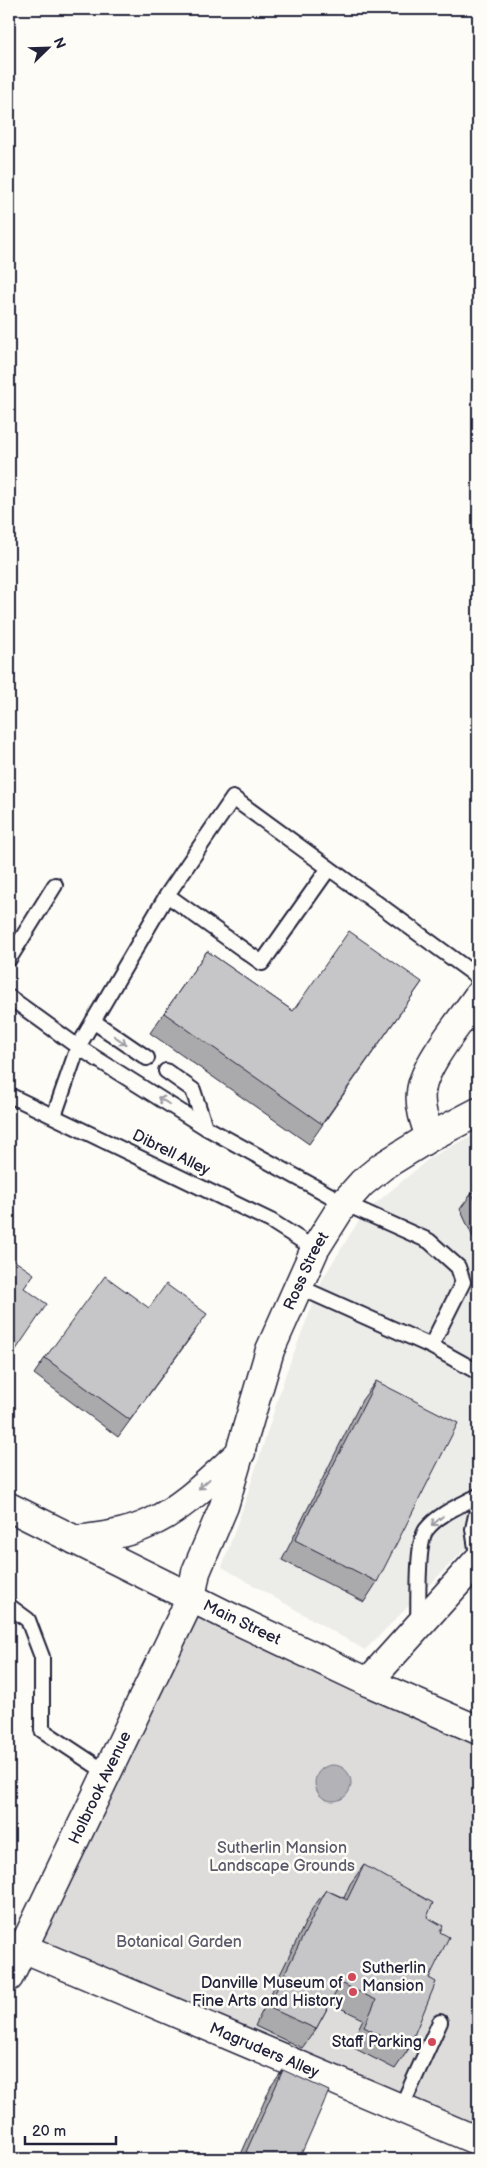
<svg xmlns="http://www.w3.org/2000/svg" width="487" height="2168" font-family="'Balsamiq Sans',sans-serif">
<rect width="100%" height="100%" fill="#fdfcf7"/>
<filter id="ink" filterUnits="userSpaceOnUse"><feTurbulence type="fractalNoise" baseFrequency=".02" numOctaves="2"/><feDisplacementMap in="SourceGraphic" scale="10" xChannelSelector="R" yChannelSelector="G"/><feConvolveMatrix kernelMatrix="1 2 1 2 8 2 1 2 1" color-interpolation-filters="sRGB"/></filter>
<g filter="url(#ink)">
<path fill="#ecece9" d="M 478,1133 L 478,1536 L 365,1650 L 222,1567 L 247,1496 L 286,1373 L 323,1278 L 363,1214 L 431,1157 Z"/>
<path fill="#dddcdb" stroke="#807f8b" d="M 191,1598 L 478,1730 L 478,2150 L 23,1948 Z"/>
<path fill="#b2b2b7" stroke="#787885" d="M315 1783a18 18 0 1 1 36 0a18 18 0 1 1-36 0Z"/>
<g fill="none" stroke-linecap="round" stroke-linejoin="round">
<g stroke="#22223b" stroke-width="18">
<path id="lane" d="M 167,895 L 262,963 L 329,868
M 9,959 L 55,885
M 9,997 L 78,1047 L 205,1127 L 344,1203 L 429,1241 L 458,1267 L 463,1282 L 431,1346 L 297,1286
M 93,1021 L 147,1058
M 166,1071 L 193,1090 L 205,1127
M 9,1095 L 271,1221 L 315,1249
M 54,1116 L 78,1047 L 167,895 L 233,798 L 478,977
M 431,1346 L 478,1372
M 478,1561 L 473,1529 L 478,1506
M 9,1606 L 28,1620 L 42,1657 L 42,1730 L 107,1773
M 418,1623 C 419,1604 416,1544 426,1530 C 438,1514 461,1505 478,1496
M 401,2108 L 440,2022"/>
</g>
<g stroke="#22223b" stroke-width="31">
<g id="street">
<path d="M 430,1137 C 425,1123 419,1107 421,1092 C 424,1064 461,1021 478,996"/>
<path d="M 368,1682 L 478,1560"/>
<path id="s1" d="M 23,1948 L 478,2141"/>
<path id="s2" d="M 9,1977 L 191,1598 L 196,1572 L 224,1506 L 270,1350 L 315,1249 L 344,1203 L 362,1183 L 383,1166 L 430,1137 L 478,1112"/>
</g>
</g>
<g stroke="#22223b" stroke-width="31">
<g id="secondary">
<path id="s3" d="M 9,1507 L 226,1615 L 368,1682 L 478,1730"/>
<path d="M 75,1540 C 101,1537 127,1534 150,1523 C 185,1507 213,1477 241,1452"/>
</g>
</g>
<use href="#lane" stroke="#fdfcf7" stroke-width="14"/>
<use href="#street" stroke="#fdfcf7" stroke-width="28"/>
<use href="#secondary" stroke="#fdfcf7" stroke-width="28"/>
</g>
<path fill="#aaaaac" stroke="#22223b" d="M 207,951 L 293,1011 L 422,982 L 309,1144 L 150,1033 Z
M 478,1190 L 478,1248 L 460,1209 L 472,1193 Z
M 149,1308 L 196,1330 L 118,1437 L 34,1374 L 45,1358 Z
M 376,1381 L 377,1582 L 364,1602 L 282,1560 L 362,1400 Z
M 478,1613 L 478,1626 L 474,1624 Z
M 364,1865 L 427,1917 L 440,1932 L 429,1978 L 408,2050 L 395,2069 L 350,2046 L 363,2019 L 330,2003 L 316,2029 L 302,2048 L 255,2026 L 312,1909 L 326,1890 L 344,1898 L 350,1884 Z
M 283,2070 L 299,2159 L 239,2159 L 271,2086 Z"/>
<path fill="#c6c6c8" stroke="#22223b" d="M 349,931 L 422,982 L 322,1124 L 164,1013 L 207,951 L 293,1011 Z
M 478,1190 L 478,1207 L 472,1193 Z
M 9,1257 L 34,1274 L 24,1288 L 47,1304 L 9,1360 Z
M 105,1276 L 149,1308 L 166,1284 L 207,1314 L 130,1420 L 45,1358 Z
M 376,1381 L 458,1423 L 377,1582 L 295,1540 Z
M 364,1865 L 433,1903 L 427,1917 L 443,1926 L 440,1932 L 449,1937 L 429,1978 L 436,1982 L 408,2050 L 364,2027 L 376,2000 L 341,1983 L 316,2029 L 268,2007 L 326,1890 L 347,1900 Z
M 283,2070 L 329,2091 L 299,2159 L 263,2159 L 246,2152 Z"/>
<defs><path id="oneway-shaft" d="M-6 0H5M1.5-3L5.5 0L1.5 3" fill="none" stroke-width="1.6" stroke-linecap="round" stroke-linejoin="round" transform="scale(1.25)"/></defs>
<g stroke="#9a9aa2">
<use href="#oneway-shaft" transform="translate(120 1040) rotate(35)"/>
<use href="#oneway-shaft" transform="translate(164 1101) rotate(-148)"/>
<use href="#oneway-shaft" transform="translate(204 1484) rotate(138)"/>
<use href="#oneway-shaft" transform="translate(437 1521) rotate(141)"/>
</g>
</g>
<g fill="#d1495b" stroke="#fdfcf7" stroke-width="2">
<circle cx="352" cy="1977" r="5"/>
<circle cx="353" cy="1992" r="5"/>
<circle cx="432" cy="2042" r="5"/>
</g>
<g text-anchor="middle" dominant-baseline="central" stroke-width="5" stroke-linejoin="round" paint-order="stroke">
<g font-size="16" fill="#22223b" stroke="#fdfcf7">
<text transform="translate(171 1153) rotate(26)">Dibrell Alley</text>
<text stroke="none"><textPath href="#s2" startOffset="768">Ross Street</textPath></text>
<text stroke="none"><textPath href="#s3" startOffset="260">Main Street</textPath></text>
<text stroke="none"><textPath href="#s2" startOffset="210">Holbrook Avenue</textPath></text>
<text stroke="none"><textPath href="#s1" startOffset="262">Magruders Alley</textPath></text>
</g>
<g font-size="16" fill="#5a5a6b" stroke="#fdfcf7">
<text x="282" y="1848">Sutherlin Mansion<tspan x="282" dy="18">Landscape Grounds</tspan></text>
<text x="179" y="1942">Botanical Garden</text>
</g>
<g font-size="16" fill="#22223b" stroke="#fdfcf7" text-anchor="end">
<text x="362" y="1968" text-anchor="start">Sutherlin<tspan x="362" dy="18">Mansion</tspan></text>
<text x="343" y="1983">Danville Museum of<tspan x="343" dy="18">Fine Arts and History</tspan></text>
<text x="422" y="2042">Staff Parking</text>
</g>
</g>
<rect width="487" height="2168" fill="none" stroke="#fdfcf7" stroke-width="30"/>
<rect x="15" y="15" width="457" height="2138" fill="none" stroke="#22223b" stroke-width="2" filter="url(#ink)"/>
<g transform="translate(48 48) rotate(67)" stroke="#fdfcf7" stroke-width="4" paint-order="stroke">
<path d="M0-4L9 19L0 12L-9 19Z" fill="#22223b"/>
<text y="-8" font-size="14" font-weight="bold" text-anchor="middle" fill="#22223b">N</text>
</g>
<path d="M25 2136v8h91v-8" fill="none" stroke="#22223b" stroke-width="2.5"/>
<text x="32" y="2136" font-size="15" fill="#22223b" stroke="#fdfcf7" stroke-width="4" paint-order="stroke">20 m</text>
</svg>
